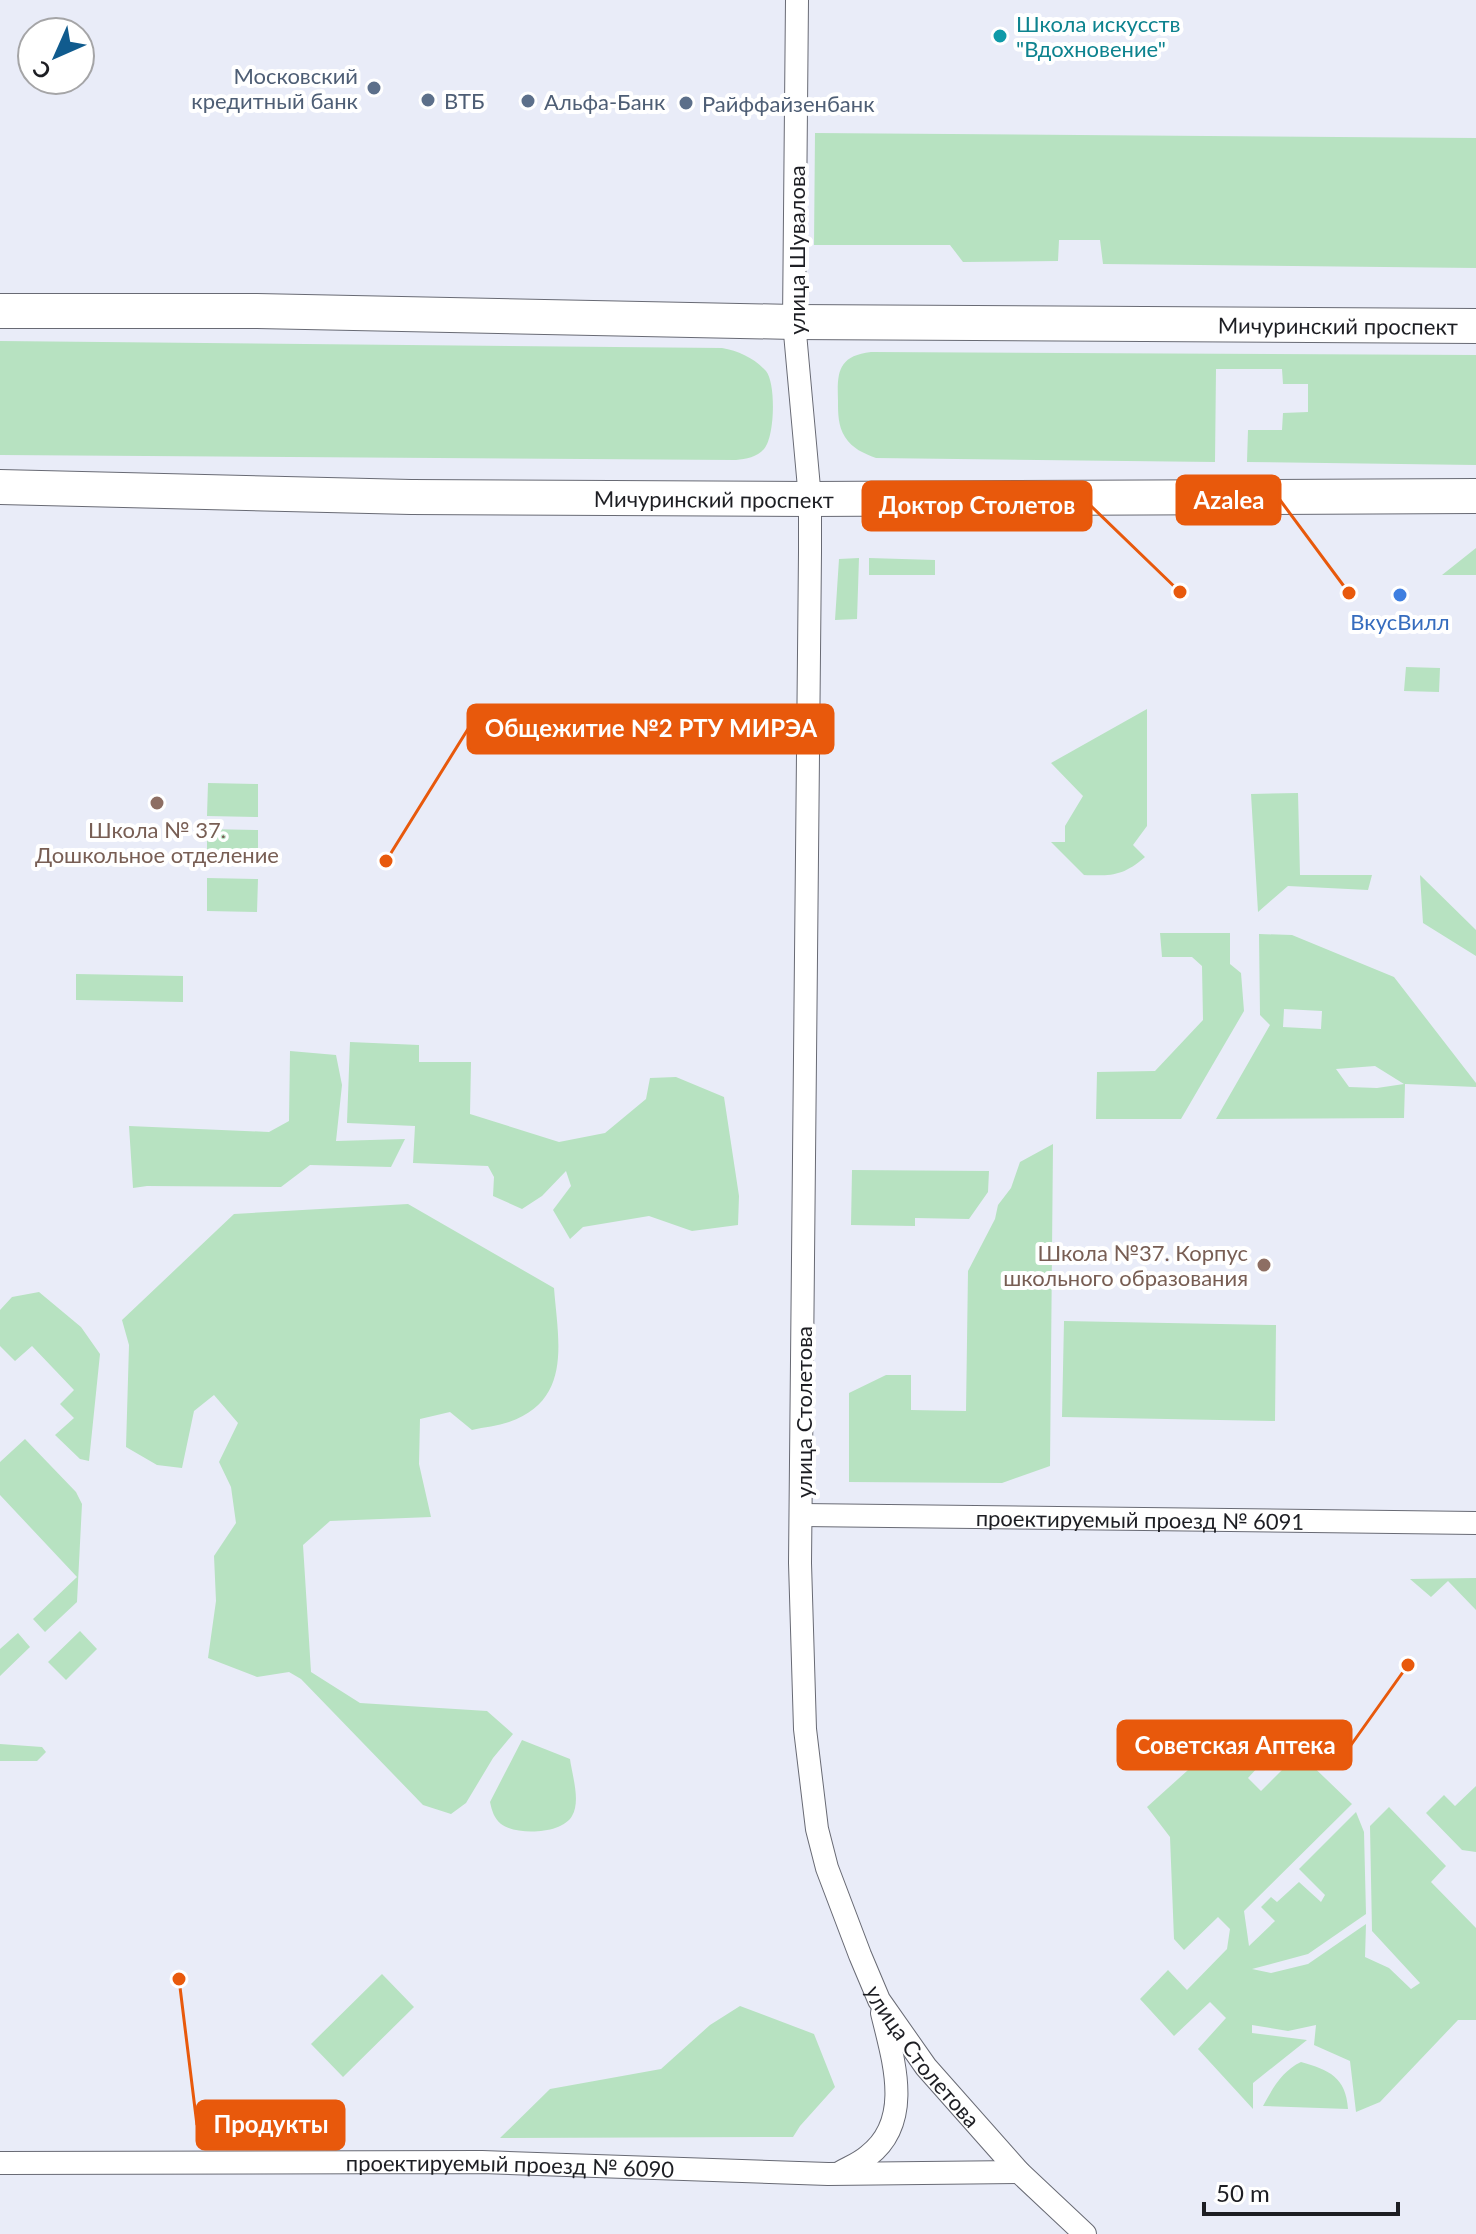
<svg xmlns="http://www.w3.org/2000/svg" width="1476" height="2234" font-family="Lato,sans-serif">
<rect width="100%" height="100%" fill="#e9ecf8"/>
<path fill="#b7e2c1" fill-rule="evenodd" d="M 815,133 L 1476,138 L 1476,268 L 1103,264 L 1100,240 L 1059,240 L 1058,261 L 963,262 L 950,245 L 814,245 Z
M 0,341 L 722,348 C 739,351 754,358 766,371 C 776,383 775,437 764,449 C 757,457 746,459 736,460 L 0,455 Z
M 871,352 L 1476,355 L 1476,465 L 1247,462 L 1248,430 L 1282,430 L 1283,413 L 1308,412 L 1308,384 L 1283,384 L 1282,369 L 1216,369 L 1215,462 L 876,458 C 863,453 853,449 845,437 C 838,426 838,413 838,401 C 837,372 838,356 871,352 Z
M 1476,548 L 1476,575 L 1442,575 Z
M 859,558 L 857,619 L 835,620 L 839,559 Z
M 869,558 L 935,560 L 935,575 L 869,575 Z
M 1406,667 L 1440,668 L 1439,692 L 1404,691 Z
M 1147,709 L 1147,826 L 1133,845 L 1145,857 C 1123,876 1112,876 1084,875 L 1051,842 L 1065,842 L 1065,826 L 1083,796 L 1051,763 Z
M 208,783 L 258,784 L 258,817 L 207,816 Z
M 1298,793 L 1300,875 L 1372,875 L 1368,890 L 1288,886 L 1258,912 L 1251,794 Z
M 207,829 L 258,830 L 258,863 L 207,862 Z
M 1420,875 L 1476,930 L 1476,956 L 1423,923 Z
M 207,878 L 258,879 L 257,912 L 207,911 Z
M 1160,933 L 1230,933 L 1230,964 L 1241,973 L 1244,1011 L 1181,1119 L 1096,1119 L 1097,1072 L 1155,1071 L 1203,1020 L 1202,966 L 1192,957 L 1162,957 Z
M 1259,934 L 1292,935 L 1394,977 L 1476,1083 L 1476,1087 L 1405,1084 L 1404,1118 L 1216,1119 L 1270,1025 L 1260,1015 ZM 1284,1009 L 1322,1011 L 1321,1029 L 1283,1027 ZM 1375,1066 L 1404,1084 L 1377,1088 L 1349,1087 L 1336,1069 Z
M 76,974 L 183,976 L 183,1002 L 76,1000 Z
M 350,1042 L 419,1045 L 419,1062 L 471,1062 L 470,1114 L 559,1142 L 605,1133 L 646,1099 L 650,1078 L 676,1077 L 724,1097 L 739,1196 L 738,1225 L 692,1231 L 649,1216 L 583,1227 L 570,1239 L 553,1210 L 571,1186 L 566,1171 L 542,1196 L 522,1209 L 493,1196 L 494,1177 L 488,1166 L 413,1163 L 415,1126 L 347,1123 Z
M 290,1051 L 336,1055 L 342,1085 L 336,1141 L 405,1139 L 391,1167 L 310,1165 L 281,1187 L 147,1186 L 133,1188 L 129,1126 L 269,1132 L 289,1121 Z
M 1053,1144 L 1050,1466 L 1002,1483 L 849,1482 L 849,1393 L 886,1375 L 911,1375 L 911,1410 L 966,1411 L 968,1271 L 995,1219 L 998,1205 L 1011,1188 L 1020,1162 Z
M 852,1170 L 989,1171 L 988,1192 L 969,1219 L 915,1218 L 915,1226 L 851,1225 Z
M 408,1204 L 554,1288 C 558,1340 573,1400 509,1422 C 498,1426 484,1427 472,1430 L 450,1412 L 420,1419 L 419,1464 L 431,1517 L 330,1521 L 303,1545 L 311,1672 L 360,1703 L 487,1711 L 513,1734 L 493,1758 L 466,1803 L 451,1814 L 423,1805 L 301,1679 L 289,1672 L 257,1677 L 208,1658 L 216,1601 L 214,1556 L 236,1523 L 231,1487 L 219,1462 L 238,1423 L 214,1395 L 194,1411 L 182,1468 L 157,1465 L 126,1447 L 129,1345 L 122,1320 L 234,1214 Z
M 39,1292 L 81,1327 L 100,1354 L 89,1461 L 80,1459 L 55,1435 L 74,1418 L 60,1404 L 74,1390 L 32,1346 L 15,1361 L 0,1346 L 0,1310 L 12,1297 Z
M 1064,1321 L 1276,1325 L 1275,1421 L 1062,1417 Z
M 25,1439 L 76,1492 L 82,1504 L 77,1602 L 45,1632 L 33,1619 L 77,1577 L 0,1495 L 0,1462 Z
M 1476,1578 L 1476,1610 L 1448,1581 L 1431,1597 L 1410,1579 Z
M 80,1631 L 97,1649 L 66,1680 L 48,1662 Z
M 18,1633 L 30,1647 L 0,1676 L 0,1649 Z
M 522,1740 L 570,1759 C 572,1775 581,1801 572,1816 C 562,1834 517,1836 501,1824 C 494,1818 492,1811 490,1802 Z
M 1218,1743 L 1269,1755 L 1248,1778 L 1261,1791 L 1299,1753 L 1352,1804 L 1244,1911 L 1249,1946 L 1275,1921 L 1261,1907 L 1271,1897 L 1277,1902 L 1299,1882 L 1321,1902 L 1325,1895 L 1299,1869 L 1356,1812 L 1364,1832 L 1366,1914 L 1308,1954 L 1252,1969 L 1271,1973 L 1308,1964 L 1366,1924 L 1365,1957 L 1389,1968 L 1411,1989 L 1420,1983 L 1372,1931 L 1370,1826 L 1389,1807 L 1446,1866 L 1431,1882 L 1476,1928 L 1476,2020 L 1458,2020 L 1380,2102 L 1356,2112 L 1350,2061 L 1314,2045 L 1316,2025 L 1288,2031 L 1252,2025 L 1252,2033 L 1307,2040 L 1253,2083 L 1253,2109 L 1198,2049 L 1226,2018 L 1210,2002 L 1174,2036 L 1140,1999 L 1168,1970 L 1187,1990 L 1227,1949 L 1230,1929 L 1218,1917 L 1184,1950 L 1174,1939 L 1170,1837 L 1147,1807 Z
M 0,1744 L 42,1747 L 46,1752 L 37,1761 L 0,1761 Z
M 1476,1786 L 1476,1852 L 1462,1850 L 1426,1813 L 1444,1795 L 1455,1806 Z
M 382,1974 L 414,2007 L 343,2077 L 311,2044 Z
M 740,2006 L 814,2034 L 835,2087 L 800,2126 L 793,2137 L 500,2138 L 550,2089 L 661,2069 L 710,2025 Z
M 1301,2062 C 1329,2070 1346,2077 1348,2109 L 1263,2106 C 1272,2089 1283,2070 1301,2062 Z"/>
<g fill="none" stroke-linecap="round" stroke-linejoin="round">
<g stroke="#686a74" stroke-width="24">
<g id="street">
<path id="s1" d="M 797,0 L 794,322 L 810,499 L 810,552 L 800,1563 L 805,1729 L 817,1829 L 827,1868 L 860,1955 L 879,2000 L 926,2067 L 1019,2172 L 1085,2234"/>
<path id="s2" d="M 802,1515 L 1476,1523"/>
<path id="s3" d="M 0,2163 L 482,2162 L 828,2174 L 1019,2172"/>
<path d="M 841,2172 C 850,2167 860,2163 868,2156 C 914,2121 893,2059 882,2013"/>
</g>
</g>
<g stroke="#686a74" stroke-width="36">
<g id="primary">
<path id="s4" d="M 0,311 L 257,311 L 794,322 L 1476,326"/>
<path id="s5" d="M 0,487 L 411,497 L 810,499 L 1476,496"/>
</g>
</g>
<use href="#street" stroke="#fff" stroke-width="22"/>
<use href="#primary" stroke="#fff" stroke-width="34"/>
</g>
<circle fill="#0f9aa8" stroke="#fff" stroke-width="3" cx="1000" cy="36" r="8"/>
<g fill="#5c6f8a" stroke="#fff" stroke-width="3">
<circle cx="374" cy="88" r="8"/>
<circle cx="428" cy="100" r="8"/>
<circle cx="528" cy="101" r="8"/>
<circle cx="686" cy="103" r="8"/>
</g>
<circle fill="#3f7fe0" stroke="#fff" stroke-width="3" cx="1400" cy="595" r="8"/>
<g fill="#8d6e63" stroke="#fff" stroke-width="3">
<circle cx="157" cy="803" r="8"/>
<circle cx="1264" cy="1265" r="8"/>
</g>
<g text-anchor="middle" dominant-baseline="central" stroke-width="8" stroke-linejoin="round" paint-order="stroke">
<g font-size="22" fill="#0d838f" stroke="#fff" text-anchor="start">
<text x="1016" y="23">Школа искусств<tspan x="1016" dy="25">"Вдохновение"</tspan></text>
</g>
<g font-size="22" fill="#4e5e75" stroke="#fff" text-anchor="start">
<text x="358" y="75" text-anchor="end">Московский<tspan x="358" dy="25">кредитный банк</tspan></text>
<text x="444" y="100">ВТБ</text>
<text x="544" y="101">Альфа-Банк</text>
<text x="702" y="103">Райффайзенбанк</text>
</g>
<g font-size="22" fill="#1d1e23" stroke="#fff">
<text transform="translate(796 250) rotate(-90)">улица Шувалова</text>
<text stroke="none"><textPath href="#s4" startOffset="1338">Мичуринский проспект</textPath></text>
<text stroke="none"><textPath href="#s5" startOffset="714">Мичуринский проспект</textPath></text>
<text transform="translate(803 1412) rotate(-90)">улица Столетова</text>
<text stroke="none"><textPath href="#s2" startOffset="338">проектируемый проезд № 6091</textPath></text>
<text stroke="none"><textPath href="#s1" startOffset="2084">улица Столетова</textPath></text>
<text stroke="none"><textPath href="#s3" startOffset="510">проектируемый проезд № 6090</textPath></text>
</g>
<g font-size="22" fill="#366cbe" stroke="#fff">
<text x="1400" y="621">ВкусВилл</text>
</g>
<g font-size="22" fill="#785e54" stroke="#fff">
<text x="157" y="829">Школа № 37.<tspan x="157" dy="25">Дошкольное отделение</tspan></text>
<text x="1248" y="1252" text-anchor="end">Школа №37. Корпус<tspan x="1248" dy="25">школьного образования</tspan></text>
</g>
</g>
<path fill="none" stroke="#e8590c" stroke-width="3" d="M1349 593L1280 500M1180 592L1091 506M386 861L468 729M1408 1665L1351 1745M179 1979L197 2125"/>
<g fill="#e8590c" stroke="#fff" stroke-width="3">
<circle cx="1349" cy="593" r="8"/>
<circle cx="1180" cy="592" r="8"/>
<circle cx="386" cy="861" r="8"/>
<circle cx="1408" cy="1665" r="8"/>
<circle cx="179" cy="1979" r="8"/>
</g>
<g fill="#e8590c" stroke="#e8590c" stroke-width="3">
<rect x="1177" y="476" width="103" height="48" rx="8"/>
<rect x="863" y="482" width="228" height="48" rx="8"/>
<rect x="468" y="705" width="365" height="48" rx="8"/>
<rect x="1118" y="1721" width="233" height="48" rx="8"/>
<rect x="197" y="2101" width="147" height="48" rx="8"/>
</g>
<g font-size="24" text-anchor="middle" font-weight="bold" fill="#fff">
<text x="1229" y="509">Azalea</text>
<text x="977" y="514">Доктор Столетов</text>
<text x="651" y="737">Общежитие №2 РТУ МИРЭА</text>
<text x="1235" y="1754">Советская Аптека</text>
<text x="271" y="2133">Продукты</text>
</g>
<g transform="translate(56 56) rotate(225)"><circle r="38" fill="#ffffff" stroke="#a5a5a7" stroke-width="2"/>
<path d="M0-6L14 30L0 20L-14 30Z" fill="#105b8e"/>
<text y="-12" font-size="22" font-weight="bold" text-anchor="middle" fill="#1d1e23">С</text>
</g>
<path d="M1204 2202v12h194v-12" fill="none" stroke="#1d1e23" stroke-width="4"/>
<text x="1216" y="2202" font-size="24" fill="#1d1e23" stroke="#ffffff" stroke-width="6" paint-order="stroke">50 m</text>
</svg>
